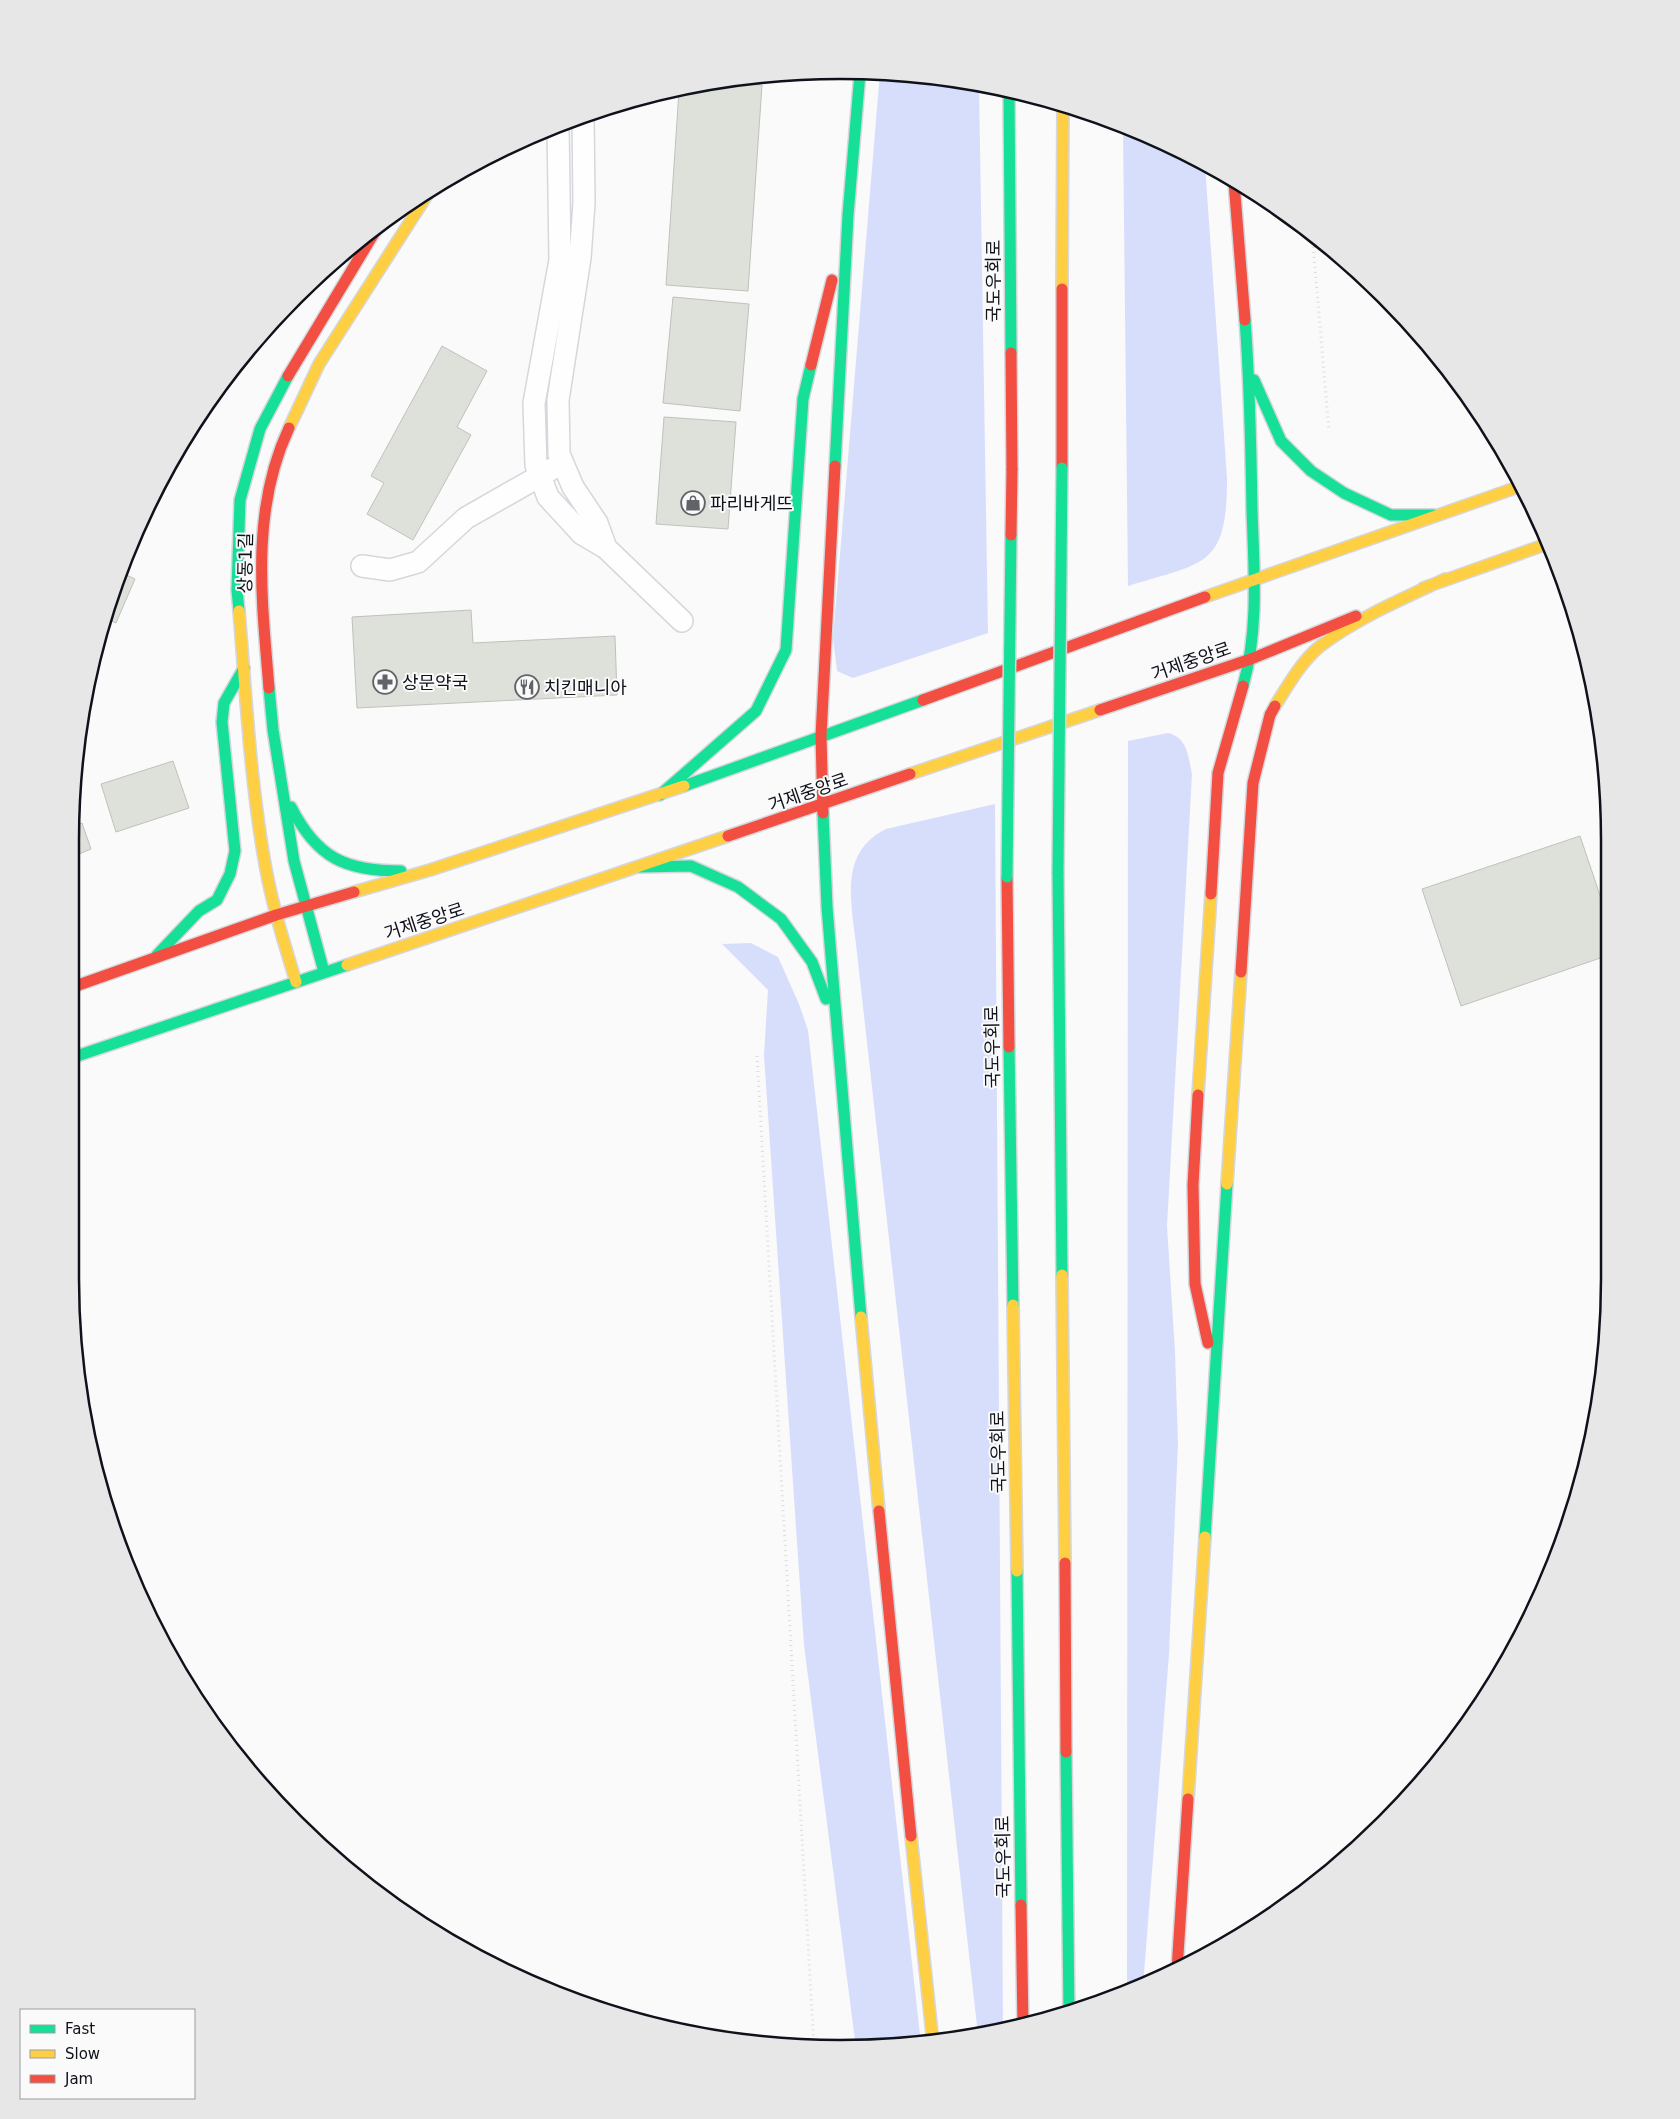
<svg xmlns="http://www.w3.org/2000/svg" width="1680" height="2119" font-family="'DejaVu Sans','Noto Sans KR',sans-serif">
<rect width="100%" height="100%" fill="#fafafa"/>
<path fill="#d6defc" d="M 880,72 L 891,72 L 979,86 L 988,633 L 853,678 L 837,671 L 833,639 Z
M 1123,128 L 1181,150 L 1205,165 L 1227,478 C 1227,568 1205,562 1128,586 Z
M 1168,733 C 1188,738 1188,756 1192,774 L 1167,1226 L 1175,1352 L 1178,1443 L 1169,1654 L 1143,1986 L 1127,1993 L 1128,741 Z
M 995,804 L 1003,2030 L 978,2035 L 856,944 C 851,901 839,852 886,829 Z
M 751,943 L 778,957 L 799,1004 L 808,1030 L 921,2044 L 856,2048 L 804,1645 L 764,1055 L 768,990 L 722,944 Z"/>
<path fill="#dee0da" stroke="#c0c1bc" d="M 716,82 L 762,85 L 748,291 L 666,285 L 679,91 Z
M 673,297 L 749,304 L 740,411 L 663,403 Z
M 442,346 L 487,371 L 457,427 L 471,435 L 413,540 L 367,514 L 384,483 L 371,476 Z
M 664,417 L 736,422 L 728,529 L 656,524 Z
M 120,572 L 135,579 L 116,623 L 104,618 L 111,592 Z
M 471,610 L 473,643 L 615,636 L 617,695 L 357,708 L 352,617 Z
M 173,761 L 189,808 L 116,832 L 101,784 Z
M 82,823 L 91,849 L 72,857 L 72,827 Z
M 1580,836 L 1609,922 L 1609,955 L 1461,1006 L 1422,889 Z"/>
<g fill="none" stroke-linecap="round" stroke-linejoin="round">
<g stroke="#d5d7dd" stroke-width="24">
<path id="lane" d="M 583,115 L 584,203 L 580,258 L 558,400 L 559,454 L 573,487 L 597,523 L 606,548
M 558,126 L 560,260 L 534,403 L 536,465 L 548,497 L 582,534 L 606,548 L 682,621
M 362,566 L 390,570 L 418,562 L 466,518 L 552,469"/>
</g>
<g stroke="#d5d7dd" stroke-width="14">
<path id="fast" d="M 1009,91 L 1011,353
M 1254,380 L 1281,441 L 1311,471 L 1344,493 L 1391,515 L 1434,515
M 835,466 L 848,215 L 860,73
M 239,611 L 237,590 L 240,500 L 260,429 L 288,376
M 1243,686 C 1259,630 1254,569 1252,511 C 1251,447 1250,384 1245,320
M 269,688 L 273,730 L 294,861 L 324,972
M 684,786 L 923,700
M 660,795 L 756,711 L 786,650 L 803,399 L 811,365
M 291,807 C 317,858 345,871 401,871
M 823,813 L 827,907 L 861,1317
M 640,867 L 691,866 L 738,887 L 781,919 L 812,962 L 826,999
M 1058,872 L 1062,1275
M 157,955 L 199,911 L 217,900 L 230,874 L 235,851 L 222,722 L 224,703 L 244,668
M 1009,1047 L 1013,1305
M 74,1057 L 347,965
M 1205,1537 L 1227,1184
M 1017,1571 L 1021,1905
M 1066,1752 L 1069,2013"/>
</g>
<g stroke="#d5d7dd" stroke-width="14">
<path id="slow" d="M 1062,289 L 1063,105
M 289,428 L 319,364 L 429,192
M 1423,588 L 1547,544
M 1205,597 L 1521,486
M 239,611 C 246,695 250,780 265,864 C 272,904 284,943 296,982
M 1275,706 C 1287,687 1301,662 1319,647 C 1357,618 1402,599 1445,579
M 910,774 L 1100,710
M 354,892 L 430,870 L 684,786
M 347,965 L 728,836
M 1198,1095 L 1211,894
M 1227,1184 L 1241,972
M 1062,1275 L 1065,1563
M 1013,1305 L 1017,1571
M 861,1317 L 879,1511
M 1188,1799 L 1205,1537
M 911,1836 L 933,2043"/>
</g>
<g stroke="#d5d7dd" stroke-width="14">
<path id="jam" d="M 1234,182 L 1245,320
M 1011,353 L 1012,470
M 811,365 L 832,280
M 288,376 L 376,230
M 1062,468 L 1062,289
M 269,688 C 262,601 250,511 289,428
M 923,700 L 1205,597
M 1100,710 L 1251,659 L 1356,616
M 823,813 L 821,736 L 835,466
M 728,836 L 910,774
M 1007,877 L 1009,1047
M 1211,894 L 1218,773 L 1243,686
M 1241,972 L 1253,783 L 1270,715 L 1275,706
M 73,987 L 276,915 L 354,892
M 1198,1095 L 1193,1185 L 1195,1284 L 1208,1343
M 879,1511 L 911,1836
M 1065,1563 L 1066,1752
M 1021,1905 L 1023,2026
M 1177,1970 L 1188,1799"/>
</g>
<path stroke="#dcdcdc" stroke-width="3" stroke-dasharray="1 4" stroke-linecap="butt" d="M 1312,232 L 1329,431
M 757,1056 L 814,2047"/>
<use href="#lane" stroke="#fefefe" stroke-width="21"/>
<use href="#fast" stroke="#16e098" stroke-width="11"/>
<use href="#slow" stroke="#ffcf43" stroke-width="11"/>
<use href="#jam" stroke="#f24e42" stroke-width="11"/>
<g stroke="#d5d7dd" stroke-width="14" stroke-linecap="butt">
<path id="fast-bridge" d="M 1058,872 L 1062,468
M 1007,877 L 1011,535"/>
</g>
<g stroke="#d5d7dd" stroke-width="14" stroke-linecap="butt">
<path id="jam-bridge" d="M 1011,535 L 1012,470"/>
</g>
<use href="#fast-bridge" stroke="#16e098" stroke-width="11"/>
<use href="#jam-bridge" stroke="#f24e42" stroke-width="11"/>
</g>
<defs>
<g id="shop-ring" transform="scale(1.25)"><circle r="9.5" fill="#fafafa" stroke="#616369" stroke-width="1.5"/><path d="M-5-2.5h2.3a2.7 3.5 0 0 1 5.4 0H5L5.5 6h-11ZM-1.5-2.5h3a1.5 2.3 0 0 0-3 0Z" fill="#616369"/></g>
<g id="pharmacy-ring" transform="scale(1.25)"><circle r="9.5" fill="#fafafa" stroke="#616369" stroke-width="1.5"/><path d="M-2-6h4v4h4v4h-4v4h-4v-4h-4v-4h4Z" fill="#616369"/></g>
<g id="restaurant-ring" transform="scale(1.25)"><circle r="9.5" fill="#fafafa" stroke="#616369" stroke-width="1.5"/><path d="M-5-6h1v4h1v-4h1v4h1v-4h1v5L-1.5 .5V6h-2V.5L-5-1ZM5-6V6H3V1.5H1.5Q1.5-4 5-6Z" fill="#616369"/></g>
</defs>
<g fill-rule="evenodd">
<use href="#shop-ring" x="693" y="503"/>
<use href="#pharmacy-ring" x="385" y="682"/>
<use href="#restaurant-ring" x="527" y="687"/>
</g>
<g text-anchor="middle" dominant-baseline="central" stroke-width="4" stroke-linejoin="round" paint-order="stroke">
<g font-size="18" fill="#0f111b" stroke="#fafafa">
<text transform="translate(993 281) rotate(-90)">국도우회로</text>
<text transform="translate(245 563) rotate(-89)">상동1길</text>
<text transform="translate(1191 661) rotate(-19)">거제중앙로</text>
<text transform="translate(808 792) rotate(-19)">거제중앙로</text>
<text transform="translate(424 921) rotate(-18)">거제중앙로</text>
<text transform="translate(992 1047) rotate(-91)">국도우회로</text>
<text transform="translate(998 1452) rotate(-91)">국도우회로</text>
<text transform="translate(1003 1857) rotate(-91)">국도우회로</text>
</g>
<g font-size="18" fill="#0f111b" stroke="#fafafa" text-anchor="start">
<text x="710" y="503">파리바게뜨</text>
<text x="402" y="682">상문약국</text>
<text x="544" y="687">치킨매니아</text>
</g>
</g>
<path d="M0 0H1680V2119H0ZM840 79H840A761 761 0 0 1 1601 840V1279A761 761 0 0 1 840 2040H840A761 761 0 0 1 79 1279V840A761 761 0 0 1 840 79Z" fill="#e7e7e8" fill-rule="evenodd"/>
<path fill="none" stroke="#0f111b" stroke-width="2.5" d="M840 79H840A761 761 0 0 1 1601 840V1279A761 761 0 0 1 840 2040H840A761 761 0 0 1 79 1279V840A761 761 0 0 1 840 79Z"/>
<rect x="20" y="2009" width="175" height="90" fill="#fafafa" stroke="#9c9da1"/>
<rect x="30" y="2025" width="25" height="8" fill="#16e098" stroke="#9c9da1"/>
<text x="65" y="2034" font-size="15" fill="#0f111b">Fast</text>
<rect x="30" y="2050" width="25" height="8" fill="#ffcf43" stroke="#9c9da1"/>
<text x="65" y="2059" font-size="15" fill="#0f111b">Slow</text>
<rect x="30" y="2075" width="25" height="8" fill="#f24e42" stroke="#9c9da1"/>
<text x="65" y="2084" font-size="15" fill="#0f111b">Jam</text>
</svg>
